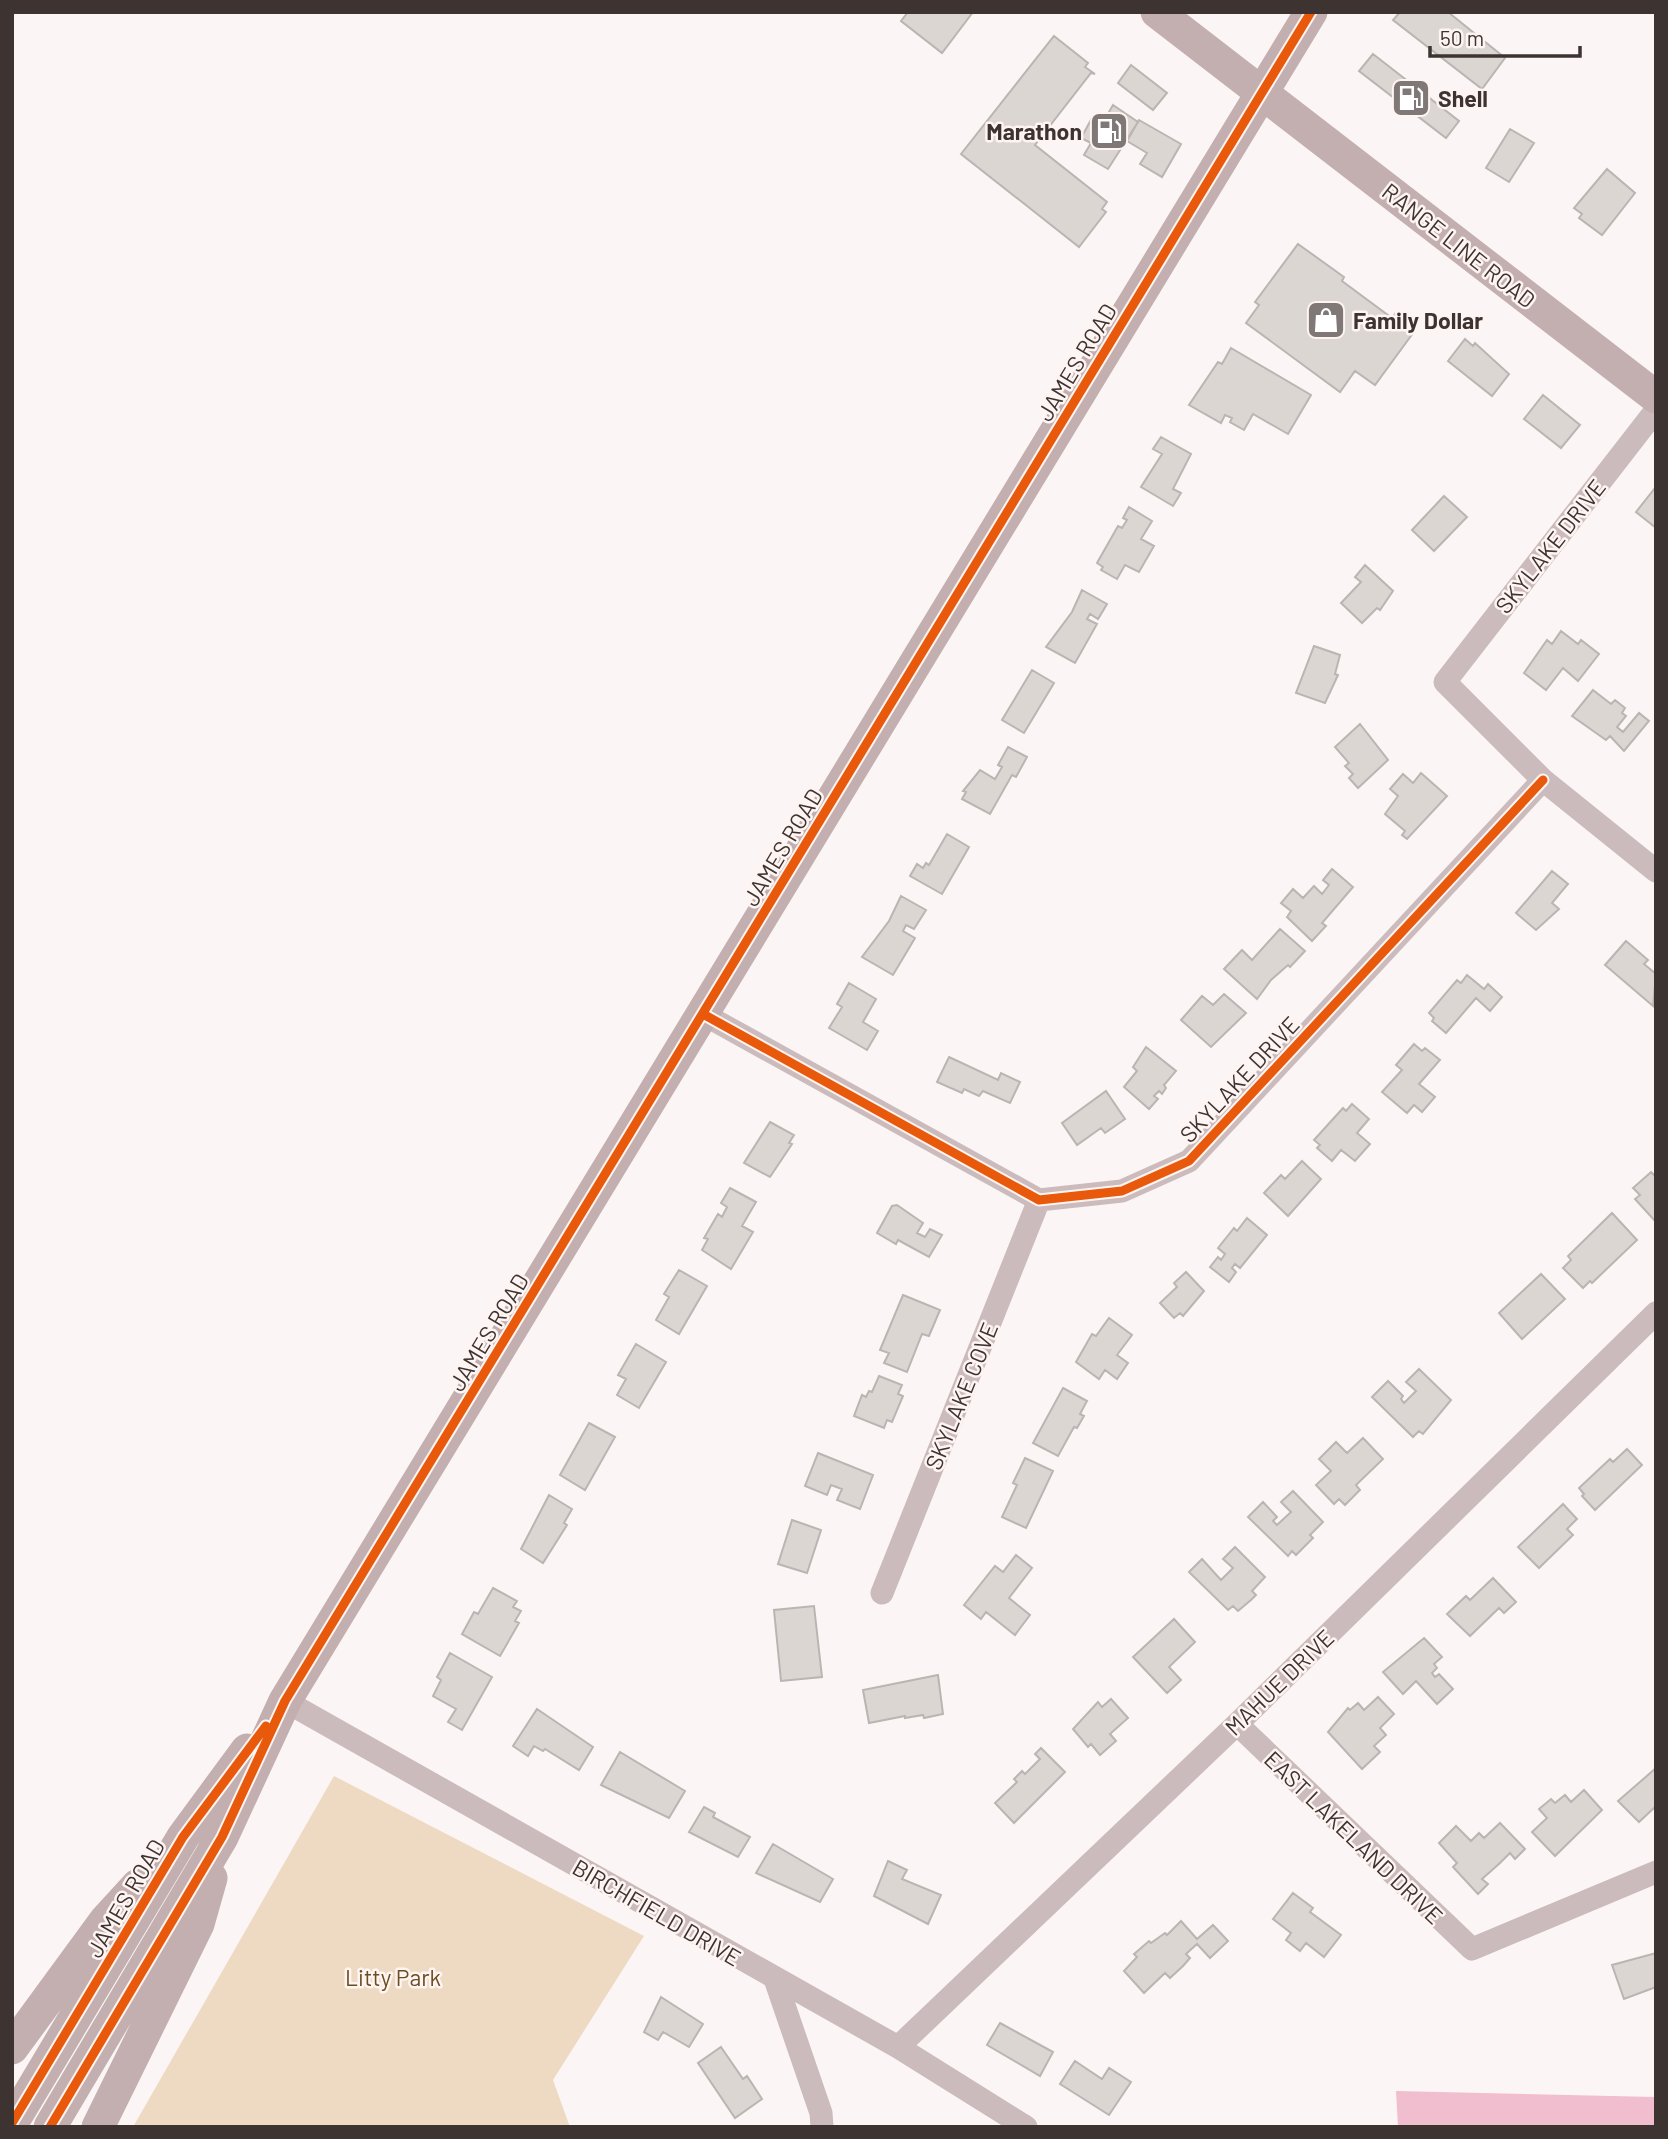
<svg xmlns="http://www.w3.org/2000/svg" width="1668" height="2139" font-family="Barlow,sans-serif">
<rect width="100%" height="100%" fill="#fbf6f5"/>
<path fill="#eedac2" d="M 334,1776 L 644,1936 L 553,2080 L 570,2127 L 133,2127 Z"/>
<path fill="#f1becf" d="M 1396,2091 L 1656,2097 L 1656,2127 L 1398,2127 Z"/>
<path fill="#dbd6d2" stroke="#bab5b2" stroke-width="2" d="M 908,12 L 973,12 L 942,53 L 901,21 Z
M 1400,12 L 1448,12 L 1505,58 L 1482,89 L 1393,20 Z
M 1054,36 L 1088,63 L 1085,67 L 1095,74 L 1091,73 L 1035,145 L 1107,202 L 1102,209 L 1106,212 L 1079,247 L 961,154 Z
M 1373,54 L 1459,121 L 1446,138 L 1359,71 Z
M 1131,65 L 1167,93 L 1153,110 L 1118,83 Z
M 1113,105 L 1138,122 L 1108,169 L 1084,155 L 1091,143 L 1081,138 L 1092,118 L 1102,124 Z
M 1139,120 L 1181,144 L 1162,177 L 1140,164 L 1147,153 L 1127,141 Z
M 1510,129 L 1534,143 L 1509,182 L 1486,168 Z
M 1607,169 L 1635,193 L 1602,235 L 1579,218 L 1582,214 L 1574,208 Z
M 1298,244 L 1344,277 L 1342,281 L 1392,318 L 1395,314 L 1416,329 L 1375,385 L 1355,371 L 1340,392 L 1246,323 L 1259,305 L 1255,302 Z
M 1465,339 L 1473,346 L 1475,343 L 1509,374 L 1492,396 L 1448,361 Z
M 1231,348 L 1311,395 L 1288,434 L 1253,414 L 1244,430 L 1230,422 L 1232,418 L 1225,415 L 1221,423 L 1189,405 L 1218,362 L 1222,364 Z
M 1543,395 L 1580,425 L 1561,448 L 1524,419 Z
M 1161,437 L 1191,454 L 1173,489 L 1181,493 L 1173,506 L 1141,487 L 1162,454 L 1153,449 Z
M 1655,488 L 1656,489 L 1656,528 L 1636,512 Z
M 1444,496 L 1467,517 L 1434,551 L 1412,530 Z
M 1129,507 L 1152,521 L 1141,539 L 1154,546 L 1139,572 L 1125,565 L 1117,579 L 1101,570 L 1103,567 L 1097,563 L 1118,526 L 1122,528 L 1127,520 L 1123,518 Z
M 1365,565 L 1393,591 L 1380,610 L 1377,608 L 1362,623 L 1341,603 L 1361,582 L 1355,577 Z
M 1082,590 L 1107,604 L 1098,619 L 1090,614 L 1087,619 L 1097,624 L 1075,663 L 1046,647 L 1072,612 Z
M 1561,631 L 1578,644 L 1581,640 L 1599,654 L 1578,681 L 1563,668 L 1546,690 L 1524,673 L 1547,640 L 1552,644 Z
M 1314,646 L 1340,655 L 1335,674 L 1338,675 L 1325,703 L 1296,693 Z
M 1032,670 L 1054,683 L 1024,733 L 1002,720 Z
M 1593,690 L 1611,704 L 1615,700 L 1625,708 L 1622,713 L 1626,716 L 1617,727 L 1623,732 L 1639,713 L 1649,721 L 1624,751 L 1610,736 L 1606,740 L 1572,716 Z
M 1360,724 L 1388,760 L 1358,788 L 1349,778 L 1353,774 L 1345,766 L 1349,763 L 1335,747 Z
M 1008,747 L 1027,757 L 1016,777 L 1012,775 L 990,814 L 962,799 L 966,792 L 963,791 L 980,770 L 995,779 L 1002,767 L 998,765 Z
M 1421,773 L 1447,796 L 1407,839 L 1402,835 L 1405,831 L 1385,814 L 1398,796 L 1390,789 L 1403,774 L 1413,783 Z
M 947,834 L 969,847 L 942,894 L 910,876 L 917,864 L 923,868 L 926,863 L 929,865 Z
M 1332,869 L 1353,887 L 1322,923 L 1326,926 L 1312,941 L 1287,917 L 1291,911 L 1281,903 L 1293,889 L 1303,898 L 1314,886 L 1322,894 L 1329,885 L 1323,880 Z
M 1552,871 L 1568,884 L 1552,903 L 1559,909 L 1536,930 L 1516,913 Z
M 901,896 L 926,910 L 914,929 L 906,925 L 903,931 L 915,938 L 893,975 L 862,957 L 889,921 Z
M 1280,929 L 1305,951 L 1290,967 L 1288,965 L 1271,980 L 1257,999 L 1224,969 L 1242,950 L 1252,960 Z
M 1626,941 L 1648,960 L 1644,964 L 1656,974 L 1653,1006 L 1605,965 Z
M 1467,975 L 1484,989 L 1488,984 L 1502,997 L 1490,1011 L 1476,998 L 1446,1033 L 1432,1021 L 1434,1018 L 1429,1013 L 1457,980 L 1461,983 Z
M 849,983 L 876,999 L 863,1022 L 878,1031 L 867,1050 L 829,1028 L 842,1007 L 837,1004 Z
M 1224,994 L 1246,1013 L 1211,1047 L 1181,1020 L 1202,996 L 1213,1005 Z
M 1414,1044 L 1422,1051 L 1425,1048 L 1440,1060 L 1419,1084 L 1435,1097 L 1422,1112 L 1414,1105 L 1407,1113 L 1382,1092 L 1402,1070 L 1396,1065 Z
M 1146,1047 L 1176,1071 L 1164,1085 L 1166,1088 L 1162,1094 L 1159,1091 L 1154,1096 L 1158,1099 L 1149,1109 L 1124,1087 L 1137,1071 L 1133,1067 Z
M 949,1057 L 998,1080 L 1001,1073 L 1020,1082 L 1010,1103 L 983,1091 L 979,1096 L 964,1089 L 962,1093 L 937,1082 Z
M 1106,1091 L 1125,1119 L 1105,1133 L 1101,1128 L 1077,1145 L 1062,1123 Z
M 1352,1104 L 1369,1119 L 1357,1133 L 1370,1144 L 1355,1161 L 1341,1150 L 1332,1161 L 1317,1148 L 1320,1145 L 1314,1140 L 1343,1108 L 1346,1111 Z
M 770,1122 L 794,1135 L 789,1143 L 792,1144 L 770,1177 L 744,1163 Z
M 1302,1161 L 1321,1179 L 1288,1216 L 1264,1193 L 1281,1175 L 1285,1179 Z
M 1651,1172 L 1656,1177 L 1655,1221 L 1635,1199 L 1640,1195 L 1633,1188 Z
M 730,1188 L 756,1202 L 742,1226 L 753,1232 L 731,1269 L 702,1250 L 708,1239 L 704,1238 L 718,1214 L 722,1217 L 727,1207 L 721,1203 Z
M 897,1205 L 923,1223 L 917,1233 L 925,1237 L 930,1229 L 942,1235 L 929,1257 L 898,1240 L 896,1244 L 877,1233 L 892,1206 Z
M 1612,1213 L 1637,1240 L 1592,1283 L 1590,1281 L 1583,1288 L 1563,1268 L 1571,1260 L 1568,1256 Z
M 1247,1218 L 1267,1235 L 1240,1268 L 1235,1264 L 1232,1268 L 1236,1272 L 1229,1282 L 1210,1267 L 1218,1257 L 1221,1260 L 1225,1254 L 1218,1248 L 1234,1228 L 1237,1231 Z
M 679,1270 L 707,1286 L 679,1334 L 656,1320 L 669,1297 L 664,1294 Z
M 1186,1272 L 1204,1291 L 1183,1316 L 1180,1313 L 1174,1318 L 1160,1303 L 1177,1287 L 1174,1283 Z
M 1541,1274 L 1565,1299 L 1522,1339 L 1499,1313 Z
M 903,1295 L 940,1310 L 929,1336 L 922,1334 L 907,1372 L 884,1363 L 889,1353 L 880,1350 Z
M 1109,1318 L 1132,1335 L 1117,1355 L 1128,1363 L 1117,1379 L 1105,1370 L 1099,1379 L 1076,1362 L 1092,1334 L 1096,1336 Z
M 636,1344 L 666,1362 L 639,1408 L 617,1395 L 626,1379 L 618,1375 Z
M 1419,1369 L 1451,1400 L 1423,1434 L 1419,1431 L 1413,1437 L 1372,1397 L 1388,1381 L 1403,1396 L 1401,1399 L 1404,1403 L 1416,1391 L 1406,1382 Z
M 879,1376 L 902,1385 L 898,1394 L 903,1396 L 892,1422 L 887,1420 L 884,1428 L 854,1416 L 862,1395 L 866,1397 L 869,1391 L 872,1392 Z
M 1063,1388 L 1087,1401 L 1080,1414 L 1084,1416 L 1077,1428 L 1074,1427 L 1058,1456 L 1033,1443 Z
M 589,1423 L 615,1437 L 585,1490 L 560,1475 Z
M 1363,1438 L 1383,1459 L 1356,1485 L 1360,1490 L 1345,1505 L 1339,1499 L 1334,1504 L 1316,1485 L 1331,1471 L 1319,1459 L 1336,1442 L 1347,1453 Z
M 1627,1449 L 1642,1465 L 1595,1510 L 1582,1496 L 1584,1494 L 1579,1488 L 1610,1459 L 1613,1462 Z
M 818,1453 L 873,1475 L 860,1509 L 837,1500 L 842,1489 L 831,1485 L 827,1495 L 805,1486 Z
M 1025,1458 L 1053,1471 L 1026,1528 L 1002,1517 L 1017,1485 L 1013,1483 Z
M 1293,1491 L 1323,1522 L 1310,1535 L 1313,1538 L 1296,1555 L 1292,1551 L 1288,1556 L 1248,1517 L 1263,1502 L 1277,1517 L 1273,1521 L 1277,1525 L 1291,1512 L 1281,1502 Z
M 549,1495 L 572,1509 L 564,1523 L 567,1525 L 543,1563 L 521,1549 Z
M 1563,1504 L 1577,1519 L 1567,1529 L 1573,1535 L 1539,1568 L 1518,1547 Z
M 792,1520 L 821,1530 L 807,1573 L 778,1564 Z
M 1235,1547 L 1265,1577 L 1252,1591 L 1256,1595 L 1251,1600 L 1238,1611 L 1233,1606 L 1228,1610 L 1189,1572 L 1202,1559 L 1221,1580 L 1233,1568 L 1223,1559 Z
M 1016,1555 L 1032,1568 L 1009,1598 L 1030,1615 L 1015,1635 L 986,1612 L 981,1619 L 964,1605 L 995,1566 L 1003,1572 Z
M 1493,1578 L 1516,1602 L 1504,1613 L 1499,1608 L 1470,1636 L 1447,1614 L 1466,1596 L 1470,1600 Z
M 493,1588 L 517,1601 L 513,1607 L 521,1611 L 515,1621 L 519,1623 L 500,1656 L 462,1634 L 474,1612 L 478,1614 Z
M 814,1606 L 822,1677 L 781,1681 L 774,1610 Z
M 1174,1619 L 1195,1642 L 1169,1667 L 1181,1680 L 1167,1693 L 1133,1657 Z
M 1424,1638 L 1442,1657 L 1434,1664 L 1437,1668 L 1432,1673 L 1435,1677 L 1439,1674 L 1453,1689 L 1437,1704 L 1416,1681 L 1403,1694 L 1383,1672 Z
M 450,1653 L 492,1677 L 462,1730 L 448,1722 L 456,1709 L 433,1696 L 441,1680 L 437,1677 Z
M 938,1675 L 943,1714 L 924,1718 L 923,1715 L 905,1718 L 905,1716 L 869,1723 L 863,1690 Z
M 1378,1697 L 1394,1714 L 1380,1728 L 1386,1735 L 1374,1746 L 1380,1752 L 1362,1769 L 1328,1732 L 1348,1708 L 1350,1710 L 1358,1703 L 1364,1710 Z
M 1111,1699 L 1128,1718 L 1110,1734 L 1116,1741 L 1100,1755 L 1091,1744 L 1088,1747 L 1073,1729 L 1098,1702 L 1102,1707 Z
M 537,1709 L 593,1747 L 579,1770 L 545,1749 L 543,1751 L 534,1746 L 528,1756 L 513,1746 Z
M 1041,1748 L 1065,1772 L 1014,1823 L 995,1803 L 1017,1782 L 1014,1779 L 1022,1771 L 1025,1774 L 1040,1759 L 1035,1754 Z
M 620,1752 L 685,1791 L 669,1818 L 601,1785 Z
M 1656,1768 L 1656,1806 L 1639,1822 L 1618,1801 Z
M 1584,1790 L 1602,1810 L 1555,1856 L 1532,1832 L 1547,1818 L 1539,1809 L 1551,1799 L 1555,1803 L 1565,1795 L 1571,1802 Z
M 704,1807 L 715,1813 L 713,1817 L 750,1837 L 738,1857 L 689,1832 Z
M 1500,1823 L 1525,1849 L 1515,1859 L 1510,1853 L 1500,1863 L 1482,1879 L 1488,1884 L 1478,1894 L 1453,1867 L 1457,1863 L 1439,1843 L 1456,1826 L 1471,1841 L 1479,1833 L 1484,1838 Z
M 773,1844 L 833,1879 L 820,1902 L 756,1873 Z
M 888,1861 L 907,1870 L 902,1879 L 941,1895 L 928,1924 L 874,1896 Z
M 1293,1893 L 1313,1908 L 1310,1912 L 1341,1935 L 1324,1957 L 1306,1943 L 1300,1951 L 1286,1940 L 1291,1933 L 1273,1919 Z
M 1181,1921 L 1197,1939 L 1213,1925 L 1228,1941 L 1210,1958 L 1197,1944 L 1186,1954 L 1190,1958 L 1183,1966 L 1170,1978 L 1165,1973 L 1144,1993 L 1124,1971 L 1137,1957 L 1134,1954 L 1149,1941 L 1151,1943 L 1165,1933 L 1167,1935 Z
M 1656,1953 L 1656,1987 L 1624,1999 L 1612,1965 Z
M 661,1997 L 703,2024 L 689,2047 L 663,2032 L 658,2040 L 644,2032 Z
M 1000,2023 L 1053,2052 L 1040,2076 L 987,2045 Z
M 721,2047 L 743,2079 L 747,2076 L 762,2099 L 735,2118 L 698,2063 Z
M 1075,2061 L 1102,2079 L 1109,2068 L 1131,2082 L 1109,2115 L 1060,2084 Z"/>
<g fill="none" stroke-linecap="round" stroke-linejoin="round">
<path stroke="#ccbbbc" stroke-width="23" d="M 1656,410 L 1445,682 L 1543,780 L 1656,871
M 703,1014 L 1039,1200 L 1122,1191 L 1189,1161 L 1543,780
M 882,1593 L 1039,1200
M 285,1701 L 898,2047 L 1026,2127
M 1237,1724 L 1472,1949 L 1656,1872
M 775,1979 L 821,2113 L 822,2127
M 898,2047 L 1237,1724 L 1656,1313"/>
<path stroke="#c3afaf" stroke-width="33" d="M 1157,12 L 1656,397
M 12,2048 L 105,1921 L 138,1885
M 12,2123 L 183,1837 L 247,1750
M 50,2127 L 222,1837 L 285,1701 L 1311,12
M 98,2127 L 198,1924 L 211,1878"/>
<g stroke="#fef4f2" stroke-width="13">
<path id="cycleway" d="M 703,1014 L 1039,1200 L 1122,1191 L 1189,1161 L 1543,780
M 12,2123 L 183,1837 L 266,1726
M 50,2127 L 222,1837 L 285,1701 L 1311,12"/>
</g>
<use href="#cycleway" stroke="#e8590c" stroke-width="9"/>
</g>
<defs>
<g id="fuel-square" transform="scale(2.0125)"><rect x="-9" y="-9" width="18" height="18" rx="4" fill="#807876" stroke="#fef4f2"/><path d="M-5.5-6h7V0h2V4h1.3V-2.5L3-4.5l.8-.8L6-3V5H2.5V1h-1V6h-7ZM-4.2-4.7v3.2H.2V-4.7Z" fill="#fff"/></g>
<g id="shop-square" transform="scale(2.0125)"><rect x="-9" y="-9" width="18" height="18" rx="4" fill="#807876" stroke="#fef4f2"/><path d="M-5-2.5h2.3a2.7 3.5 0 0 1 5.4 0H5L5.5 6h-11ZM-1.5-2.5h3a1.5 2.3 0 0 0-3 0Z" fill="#fff"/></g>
</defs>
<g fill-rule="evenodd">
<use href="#fuel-square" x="1411" y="98"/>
<use href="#fuel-square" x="1109" y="131"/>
<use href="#shop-square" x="1326" y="320"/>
</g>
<g text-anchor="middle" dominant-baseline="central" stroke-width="5" stroke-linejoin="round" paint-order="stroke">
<g font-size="23" font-weight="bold" fill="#3d3432" stroke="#fef4f2" text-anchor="start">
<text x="1438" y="98">Shell</text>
<text x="1082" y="131" text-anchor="end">Marathon</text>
<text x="1353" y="320">Family Dollar</text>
</g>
<g font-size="23" fill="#3d3432" stroke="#fef4f2">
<text transform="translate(1459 245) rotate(38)">RANGE LINE ROAD</text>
<text transform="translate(1076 362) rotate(-59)">JAMES ROAD</text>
<text transform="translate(1550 546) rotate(-52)">SKYLAKE DRIVE</text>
<text transform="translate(782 847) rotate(-59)">JAMES ROAD</text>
<text transform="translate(1239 1079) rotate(-47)">SKYLAKE DRIVE</text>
<text transform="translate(488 1332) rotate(-59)">JAMES ROAD</text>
<text transform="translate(961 1396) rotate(-68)">SKYLAKE COVE</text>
<text transform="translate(1279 1682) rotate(-44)">MAHUE DRIVE</text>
<text transform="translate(1354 1837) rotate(44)">EAST LAKELAND DRIVE</text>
<text transform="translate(125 1898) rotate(-60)">JAMES ROAD</text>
<text transform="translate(657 1912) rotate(30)">BIRCHFIELD DRIVE</text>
</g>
<g font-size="23" fill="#6b4e21" stroke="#fef4f2">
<text x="393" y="1977">Litty Park</text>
</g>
</g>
<rect width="1668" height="2139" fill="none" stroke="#3d3432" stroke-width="28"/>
<path d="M1430 46v10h150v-10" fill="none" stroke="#3d3432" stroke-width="3.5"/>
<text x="1440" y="46" font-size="21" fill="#3d3432" stroke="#fef4f2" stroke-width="5" paint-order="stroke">50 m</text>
</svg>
